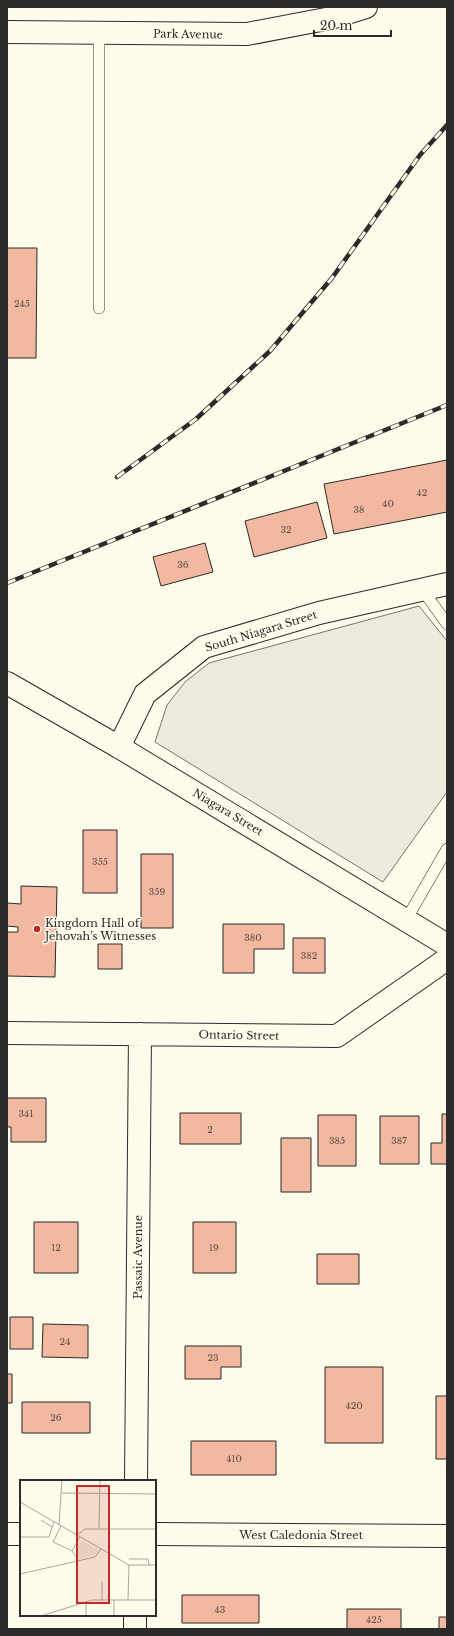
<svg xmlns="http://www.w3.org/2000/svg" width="454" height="1636" font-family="'Libre Baskerville',serif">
<rect width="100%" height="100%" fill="#fdfbea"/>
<path fill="#ecebdb" stroke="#74746e" d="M 419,606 L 447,641 L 447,792 L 383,882 L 155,742 L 167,705 L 185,682 L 209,663 Z"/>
<path fill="#f2b8a0" stroke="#2b2b2b" d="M 7,248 L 37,248 L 36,358 L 7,358 Z
M 447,460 L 447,512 L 334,534 L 324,484 Z
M 317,502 L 327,538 L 254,557 L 245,521 Z
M 205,543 L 213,572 L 161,586 L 153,557 Z
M 83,830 L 117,830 L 117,893 L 83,893 Z
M 141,854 L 173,854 L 173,928 L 141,928 Z
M 21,886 L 57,887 L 55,977 L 7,976 L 7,932 L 18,932 L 18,927 L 7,926 L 7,903 L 21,904 Z
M 223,924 L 284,924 L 284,949 L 254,949 L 254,973 L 223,973 Z
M 293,938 L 325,938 L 325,973 L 293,973 Z
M 98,944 L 122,944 L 122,969 L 98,969 Z
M 7,1098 L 46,1098 L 46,1142 L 11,1142 L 11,1127 L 7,1127 Z
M 180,1113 L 241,1113 L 241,1144 L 180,1144 Z
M 442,1114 L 447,1114 L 447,1164 L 431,1164 L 431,1143 L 442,1143 Z
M 318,1115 L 356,1115 L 356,1166 L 318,1166 Z
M 380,1116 L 419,1116 L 419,1164 L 380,1164 Z
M 281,1138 L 311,1138 L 311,1192 L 281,1192 Z
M 34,1222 L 78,1222 L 78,1273 L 34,1273 Z
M 193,1222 L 236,1222 L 236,1273 L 193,1273 Z
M 317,1254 L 359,1254 L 359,1284 L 317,1284 Z
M 10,1317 L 33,1317 L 33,1349 L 10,1349 Z
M 43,1324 L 88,1325 L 88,1358 L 42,1357 Z
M 185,1346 L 241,1346 L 241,1367 L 221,1367 L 221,1379 L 185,1379 Z
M 325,1367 L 383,1367 L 383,1443 L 325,1443 Z
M 7,1374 L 12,1374 L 12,1403 L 7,1403 Z
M 436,1396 L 447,1396 L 447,1459 L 436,1459 Z
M 22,1402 L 90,1402 L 90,1433 L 22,1433 Z
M 191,1441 L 276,1441 L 276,1475 L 191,1475 Z
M 182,1595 L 259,1595 L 259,1623 L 182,1623 Z
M 347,1609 L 401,1609 L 401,1629 L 347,1629 Z
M 439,1617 L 447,1617 L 447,1629 L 439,1629 Z"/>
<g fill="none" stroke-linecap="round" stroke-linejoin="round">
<g stroke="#2b2b2b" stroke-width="12">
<path id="service" d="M 99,308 L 99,33
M 422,589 L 447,624
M 406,920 L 447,849"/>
</g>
<g stroke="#2b2b2b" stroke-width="24">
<path id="minor" d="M 119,747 L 145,694 L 204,647 L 319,613 L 447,584
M 7,1033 L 337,1036 L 447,959
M 136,1481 L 140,1034
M 7,1534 L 21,1534
M 155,1534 L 447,1536
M 135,1629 L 135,1615"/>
</g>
<g stroke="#2b2b2b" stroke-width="24">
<path id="tertiary" d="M 7,683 L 119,747 L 447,945"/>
</g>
<g stroke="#2b2b2b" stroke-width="24">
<path id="secondary" d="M 7,32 L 247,34 L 331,18 L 366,7"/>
</g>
<use href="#service" stroke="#fdfbea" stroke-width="11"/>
<use href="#minor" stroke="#fdfbea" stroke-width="22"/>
<use href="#tertiary" stroke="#fdfbea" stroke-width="22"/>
<use href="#secondary" stroke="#fdfbea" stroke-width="22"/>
<g stroke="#2b2b2b" stroke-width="4.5">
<path id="rail" d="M 117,477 L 196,419 L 270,351 L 332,278 L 420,155 L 447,125
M 7,583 L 447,405"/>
</g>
<use href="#rail" stroke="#fdfbea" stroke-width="3" stroke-dasharray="9" stroke-linecap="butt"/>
</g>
<circle fill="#c62828" stroke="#fdfbea" stroke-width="1.5" cx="37" cy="929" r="4"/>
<g text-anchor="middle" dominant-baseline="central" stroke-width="3" stroke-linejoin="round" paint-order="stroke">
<g font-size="9" fill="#5d4e48">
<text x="22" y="303">245</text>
<text x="422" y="492">42</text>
<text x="388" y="503">40</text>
<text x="359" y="509">38</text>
<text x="286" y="529">32</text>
<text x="183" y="564">36</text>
<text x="100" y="861">355</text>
<text x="157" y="891">359</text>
<text x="253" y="937">380</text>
<text x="309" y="955">382</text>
<text x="26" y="1113">341</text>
<text x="210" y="1129">2</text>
<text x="337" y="1140">385</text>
<text x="399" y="1140">387</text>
<text x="56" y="1247">12</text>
<text x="214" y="1247">19</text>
<text x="65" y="1341">24</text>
<text x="213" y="1357">23</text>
<text x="354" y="1405">420</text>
<text x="56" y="1417">26</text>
<text x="234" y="1458">410</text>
<text x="220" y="1609">43</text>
<text x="374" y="1619">425</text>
</g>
<g font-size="11" fill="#2b2b2b" stroke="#fdfbea">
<text transform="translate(188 34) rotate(1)">Park Avenue</text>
<text transform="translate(261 631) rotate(-17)">South Niagara Street</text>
<text transform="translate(228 812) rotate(31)">Niagara Street</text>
<text transform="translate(239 1035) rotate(1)">Ontario Street</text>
<text transform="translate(138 1257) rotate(-90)">Passaic Avenue</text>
<text x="301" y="1535">West Caledonia Street</text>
</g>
<g font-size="11" fill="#2b2b2b" stroke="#fdfbea" text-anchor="start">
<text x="45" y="923">Kingdom Hall of<tspan x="45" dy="13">Jehovah’s Witnesses</tspan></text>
</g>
</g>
<g transform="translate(20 1480)">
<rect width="136" height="136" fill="#fdfbea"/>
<path d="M 62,60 L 78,70 L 76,74 L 60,79 L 55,71 Z" fill="#ecebdb"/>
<path fill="none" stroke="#a9a89e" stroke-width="1" d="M 42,13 L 136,14M 0,22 L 109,85 L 136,85M 21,40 L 32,47M 39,45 L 42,0M 41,46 L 33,62 L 52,71M 79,49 L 80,0M 57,55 L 65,49 L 136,49M 0,57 L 29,57 L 34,42M 109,79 L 128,79 L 129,85M 59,81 L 52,71 L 60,57M 0,94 L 75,77 L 81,69M 82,120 L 82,101M 94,120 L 94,136M 108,120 L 109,85M 66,122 L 66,136M 21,136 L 72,120 L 136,120"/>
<path fill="#c62828" fill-opacity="0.15" stroke="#c62828" stroke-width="2" d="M 57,6 L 89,6 L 89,123 L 57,123 Z"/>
<rect width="136" height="136" fill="none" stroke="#2b2b2b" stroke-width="2"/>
</g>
<rect width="454" height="1636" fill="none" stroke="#2b2b2b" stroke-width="16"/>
<path d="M314 30v6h77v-6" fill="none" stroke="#2b2b2b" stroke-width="2"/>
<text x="320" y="30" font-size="12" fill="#2b2b2b" stroke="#fdfbea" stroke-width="3" paint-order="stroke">20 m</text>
</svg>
